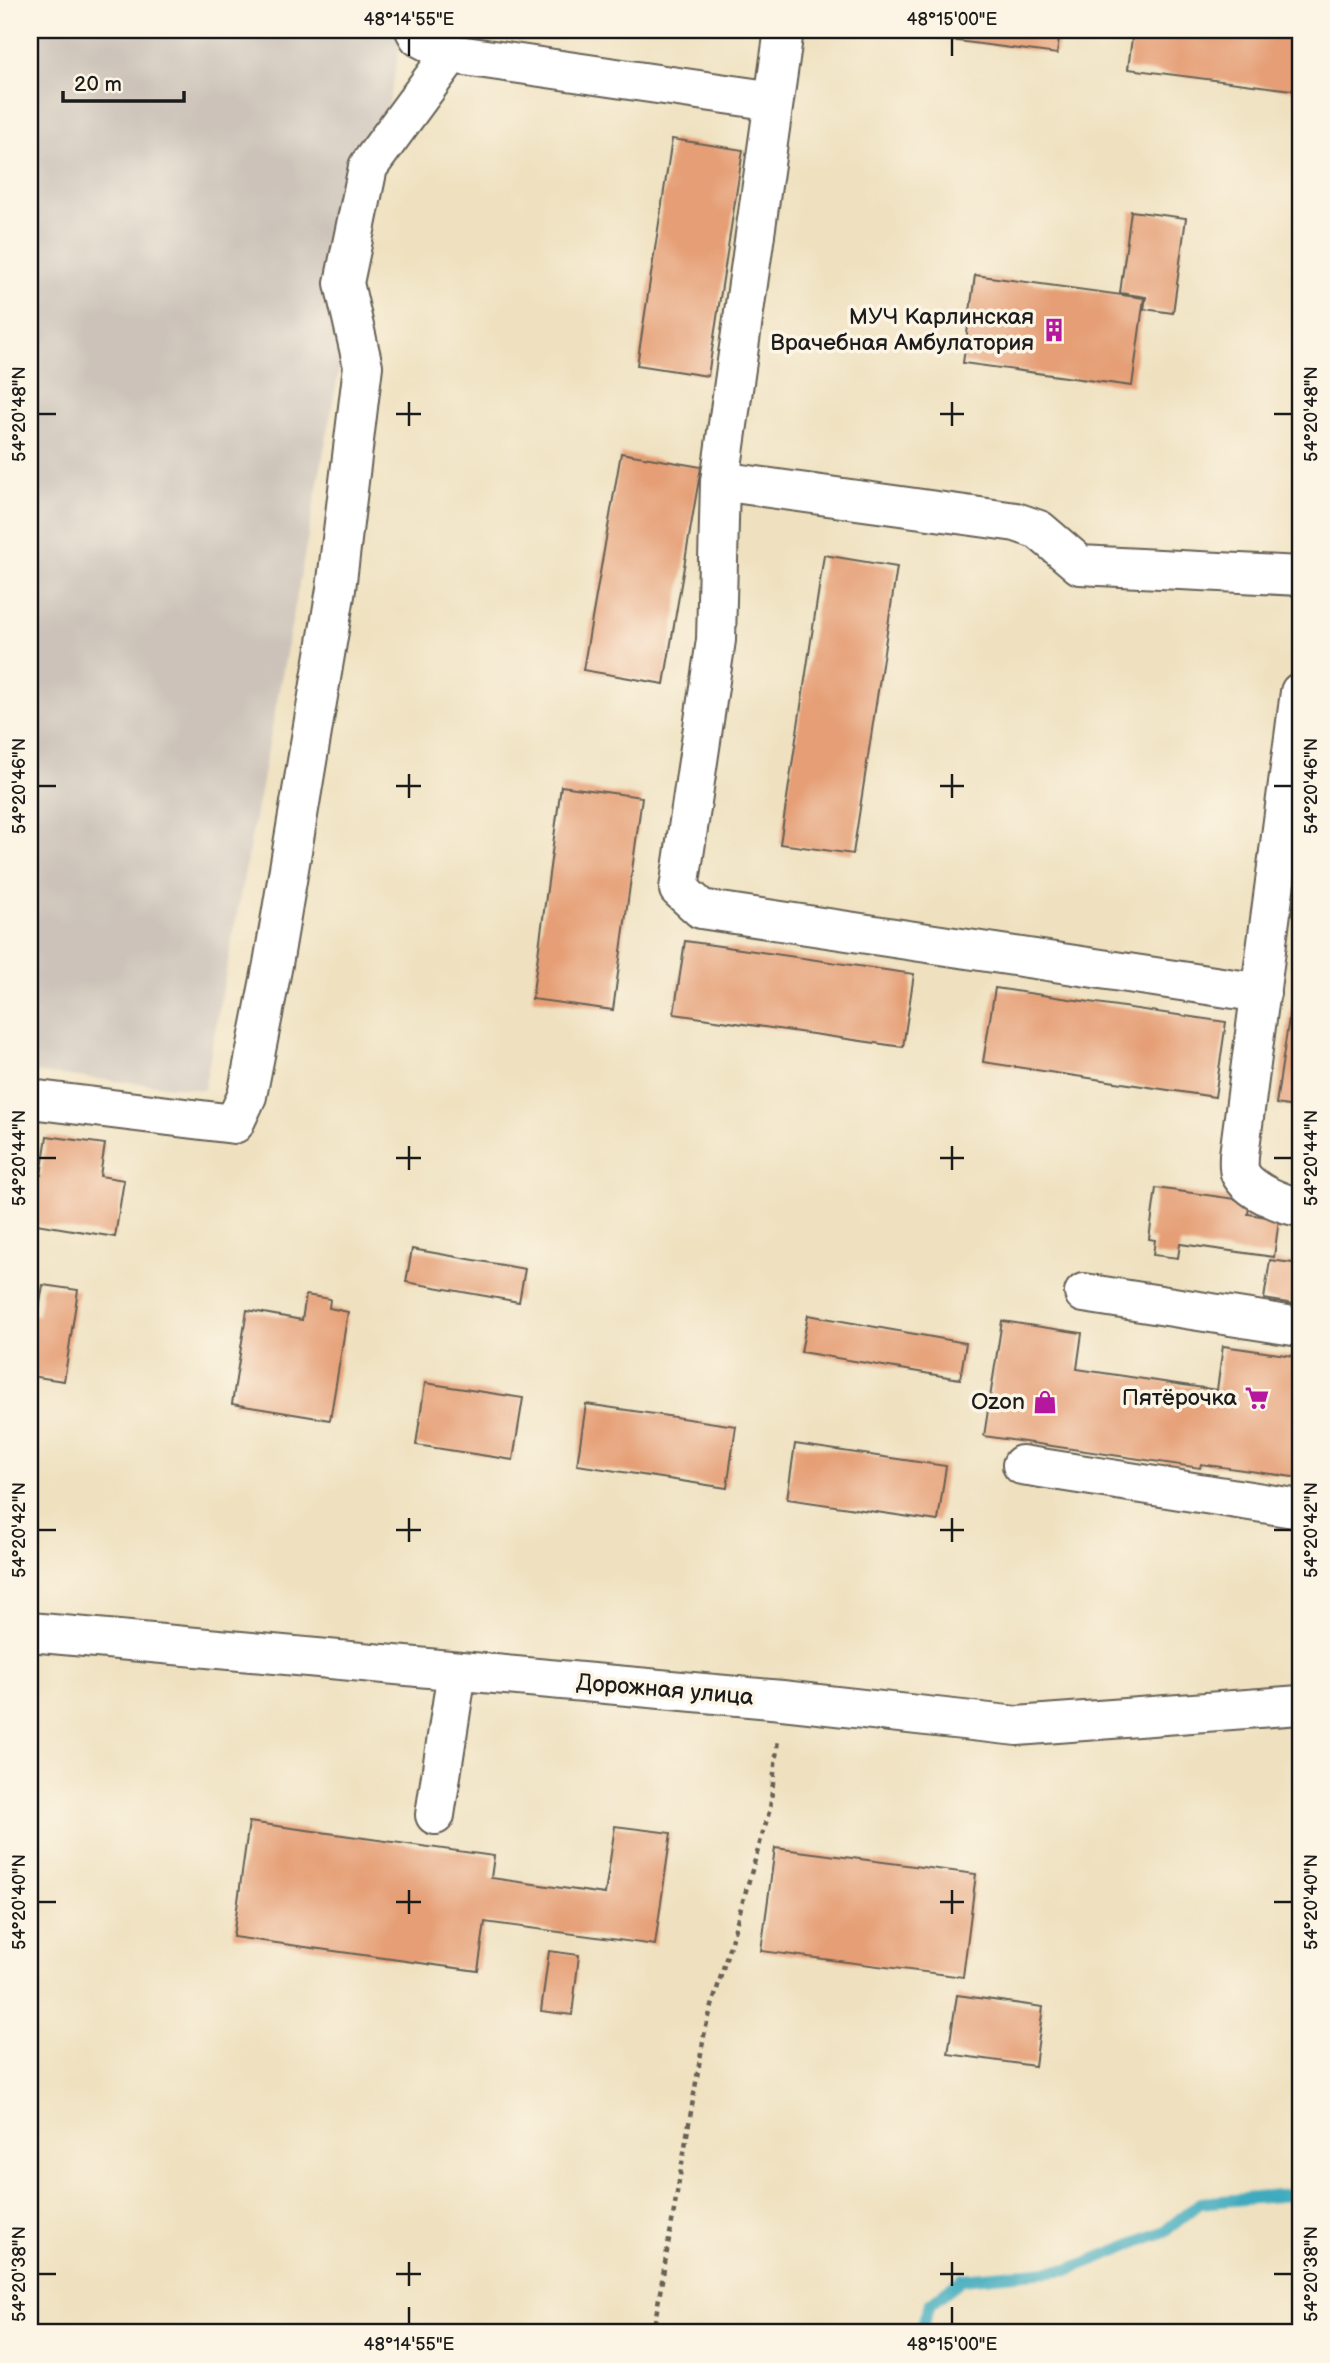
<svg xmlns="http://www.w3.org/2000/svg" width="1330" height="2363" font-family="'Balsamiq Sans',sans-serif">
<rect width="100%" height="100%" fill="#fcf5e5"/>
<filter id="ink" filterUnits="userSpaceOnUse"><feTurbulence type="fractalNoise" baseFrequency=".0143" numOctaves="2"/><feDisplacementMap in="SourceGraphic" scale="14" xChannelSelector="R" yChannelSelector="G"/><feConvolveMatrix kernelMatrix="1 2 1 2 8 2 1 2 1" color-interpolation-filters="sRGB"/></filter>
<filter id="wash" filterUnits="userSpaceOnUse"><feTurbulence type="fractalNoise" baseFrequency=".00686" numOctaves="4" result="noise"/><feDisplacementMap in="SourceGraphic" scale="28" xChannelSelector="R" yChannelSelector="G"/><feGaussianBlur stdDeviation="1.57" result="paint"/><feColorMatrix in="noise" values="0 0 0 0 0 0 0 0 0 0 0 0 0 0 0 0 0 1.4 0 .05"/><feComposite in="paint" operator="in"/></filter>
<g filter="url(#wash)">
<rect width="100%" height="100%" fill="#efe1c0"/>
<path fill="#ccc2b9" d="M 30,30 L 403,30 L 204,1090 L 30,1072 Z"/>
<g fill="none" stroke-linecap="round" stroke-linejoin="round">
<path stroke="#3fabbe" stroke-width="12" d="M 919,2333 L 930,2304 L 962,2279 L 1070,2269 L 1165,2231 L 1200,2203 L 1300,2194"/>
</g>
<g id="blocks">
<path fill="#e59e74" d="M 874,30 L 1060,30 L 1057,54 Z
M 1133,30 L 1300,30 L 1300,91 L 1128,69 Z
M 672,139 L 743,150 L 708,376 L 637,365 Z
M 1131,211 L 1186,218 L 1173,313 L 1144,309 L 1146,297 L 1120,293 Z
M 975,275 L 1144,298 L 1132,386 L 963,363 Z
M 621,453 L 701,467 L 664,684 L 583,670 Z
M 824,555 L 897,567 L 853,854 L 780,844 Z
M 561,786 L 642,797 L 613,1010 L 532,999 Z
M 685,941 L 914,974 L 903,1047 L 674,1014 Z
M 1299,952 L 1300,952 L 1300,1108 L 1276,1104 Z
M 995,988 L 1226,1022 L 1215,1097 L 983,1062 Z
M 47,1136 L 105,1144 L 100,1176 L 124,1180 L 115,1237 L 30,1223 L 30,1173 L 41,1175 Z
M 1156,1188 L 1250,1201 L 1248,1214 L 1279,1219 L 1274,1257 L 1180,1244 L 1178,1258 L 1153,1255 L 1155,1240 L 1149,1239 Z
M 412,1249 L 525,1269 L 519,1302 L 406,1282 Z
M 1270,1260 L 1300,1264 L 1300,1305 L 1264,1299 Z
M 43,1285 L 78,1290 L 64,1381 L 30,1376 L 30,1314 L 38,1315 Z
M 306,1295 L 330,1299 L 329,1308 L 348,1312 L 330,1420 L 232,1404 L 247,1310 L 302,1320 Z
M 808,1315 L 966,1343 L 960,1379 L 801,1352 Z
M 1002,1321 L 1082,1333 L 1077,1369 L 1217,1390 L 1223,1346 L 1300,1357 L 1300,1478 L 1201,1464 L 1200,1468 L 984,1436 Z
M 425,1383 L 523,1398 L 513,1460 L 416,1445 Z
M 586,1404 L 736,1426 L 727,1488 L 577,1465 Z
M 795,1444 L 946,1466 L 938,1521 L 787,1499 Z
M 249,1822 L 494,1856 L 491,1878 L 605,1894 L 615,1826 L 671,1833 L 655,1945 L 485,1922 L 478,1971 L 233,1937 Z
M 775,1848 L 976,1874 L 963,1977 L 761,1951 Z
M 549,1951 L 579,1955 L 572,2015 L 541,2011 Z
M 957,1995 L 1043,2007 L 1035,2066 L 948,2054 Z"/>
</g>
</g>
<g filter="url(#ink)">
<use href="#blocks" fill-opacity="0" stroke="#666155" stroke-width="2"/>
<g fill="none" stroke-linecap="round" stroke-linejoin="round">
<g stroke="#666155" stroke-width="42">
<path id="minor" d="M 784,30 L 720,481 L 716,640 L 679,889 L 701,909 L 1261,993
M 451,54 L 774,101
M 720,481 L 1016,522 L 1039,530 L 1080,565 L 1300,576
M 1300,692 L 1239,1155 C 1239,1160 1238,1168 1240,1173 C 1249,1191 1282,1204 1300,1207
M 30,1099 L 234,1124 L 247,1096 L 273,964 L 336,589 L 363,366 L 344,283 L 368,167 L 451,54 L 419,37 L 415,30
M 1084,1293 L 1300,1327
M 1022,1465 L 1300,1509
M 30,1632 L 782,1700 L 1017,1726 L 1300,1705
M 435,1815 L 457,1671"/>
</g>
<path stroke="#666155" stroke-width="4.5" stroke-dasharray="5 5" stroke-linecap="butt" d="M 653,2333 L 705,2030 L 770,1809 L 778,1739"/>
<use href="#minor" stroke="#fff" stroke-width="38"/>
</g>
</g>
<path fill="none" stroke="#1c1c1c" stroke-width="2.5" d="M 409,38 L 409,56M 952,38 L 952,56M 409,402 L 409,426M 952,402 L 952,426M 38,414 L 56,414M 396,414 L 421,414M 940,414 L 964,414M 1274,414 L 1292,414M 409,774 L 409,798M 952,774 L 952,798M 38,786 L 56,786M 396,786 L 421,786M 940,786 L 964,786M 1274,786 L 1292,786M 409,1146 L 409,1170M 952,1146 L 952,1170M 38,1158 L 56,1158M 396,1158 L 421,1158M 940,1158 L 964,1158M 1274,1158 L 1292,1158M 409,1518 L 409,1542M 952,1518 L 952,1542M 38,1530 L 56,1530M 396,1530 L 421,1530M 940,1530 L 964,1530M 1274,1530 L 1292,1530M 409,1890 L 409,1914M 952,1890 L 952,1914M 38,1902 L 56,1902M 396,1902 L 421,1902M 940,1902 L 964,1902M 1274,1902 L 1292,1902M 409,2262 L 409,2286M 952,2262 L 952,2286M 38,2274 L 56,2274M 396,2274 L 421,2274M 940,2274 L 964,2274M 1274,2274 L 1292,2274M 409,2307 L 409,2324M 952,2307 L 952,2324"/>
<defs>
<g id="building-bare" transform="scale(1.89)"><path d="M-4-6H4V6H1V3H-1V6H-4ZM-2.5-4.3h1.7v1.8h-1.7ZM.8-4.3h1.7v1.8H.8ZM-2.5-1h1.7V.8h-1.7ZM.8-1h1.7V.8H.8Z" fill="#b5179e" stroke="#fcf5e5" stroke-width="2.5" paint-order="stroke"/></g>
<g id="supermarket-bare" transform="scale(1.89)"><path d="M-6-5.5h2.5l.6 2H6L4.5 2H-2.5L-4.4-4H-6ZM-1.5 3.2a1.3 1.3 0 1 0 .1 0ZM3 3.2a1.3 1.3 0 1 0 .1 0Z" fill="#b5179e" stroke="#fcf5e5" stroke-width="2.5" paint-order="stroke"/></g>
<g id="shop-bare" transform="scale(1.89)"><path d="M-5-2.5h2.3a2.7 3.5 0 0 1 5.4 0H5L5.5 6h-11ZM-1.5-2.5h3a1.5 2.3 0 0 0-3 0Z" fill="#b5179e" stroke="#fcf5e5" stroke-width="2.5" paint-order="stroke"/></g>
</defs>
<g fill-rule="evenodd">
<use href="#building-bare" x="1054" y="330"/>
<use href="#supermarket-bare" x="1257" y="1398"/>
<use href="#shop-bare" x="1045" y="1402"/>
</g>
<g text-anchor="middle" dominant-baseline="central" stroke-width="7" stroke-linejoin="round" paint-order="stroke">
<g font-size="23" fill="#1c1c1c" stroke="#fcf5e5" text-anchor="end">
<text x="1034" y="317">МУЧ Карлинская<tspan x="1034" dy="26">Врачебная Амбулатория</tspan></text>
<text x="1237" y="1398">Пятёрочка</text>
<text x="1025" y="1402">Ozon</text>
</g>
<g font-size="23" fill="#1c1c1c" stroke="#fcf5e5">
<text transform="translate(665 1690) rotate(5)">Дорожная улица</text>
</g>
</g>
<rect width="1330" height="2363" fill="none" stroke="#fcf5e5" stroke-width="77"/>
<path d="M63 91v10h121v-10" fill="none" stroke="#1c1c1c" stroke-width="3.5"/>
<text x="74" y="91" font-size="21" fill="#1c1c1c" stroke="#fcf5e5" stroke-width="5" paint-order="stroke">20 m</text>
<rect x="38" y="38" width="1254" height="2286" fill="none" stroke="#1c1c1c" stroke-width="2.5"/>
<g font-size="18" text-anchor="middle" fill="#1c1c1c">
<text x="409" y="25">48°14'55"E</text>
<text x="952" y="25">48°15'00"E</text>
<text transform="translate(19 414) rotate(-90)" y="6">54°20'48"N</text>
<text transform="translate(1311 414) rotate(-90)" y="6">54°20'48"N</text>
<text transform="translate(19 786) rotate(-90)" y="6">54°20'46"N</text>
<text transform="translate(1311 786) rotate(-90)" y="6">54°20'46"N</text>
<text transform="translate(19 1158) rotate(-90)" y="6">54°20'44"N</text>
<text transform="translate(1311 1158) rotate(-90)" y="6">54°20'44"N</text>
<text transform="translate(19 1530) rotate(-90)" y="6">54°20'42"N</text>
<text transform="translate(1311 1530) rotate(-90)" y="6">54°20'42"N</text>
<text transform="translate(19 1902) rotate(-90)" y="6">54°20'40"N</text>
<text transform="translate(1311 1902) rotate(-90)" y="6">54°20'40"N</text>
<text transform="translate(19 2274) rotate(-90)" y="6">54°20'38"N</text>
<text transform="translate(1311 2274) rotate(-90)" y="6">54°20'38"N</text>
<text x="409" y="2350">48°14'55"E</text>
<text x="952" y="2350">48°15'00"E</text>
</g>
</svg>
